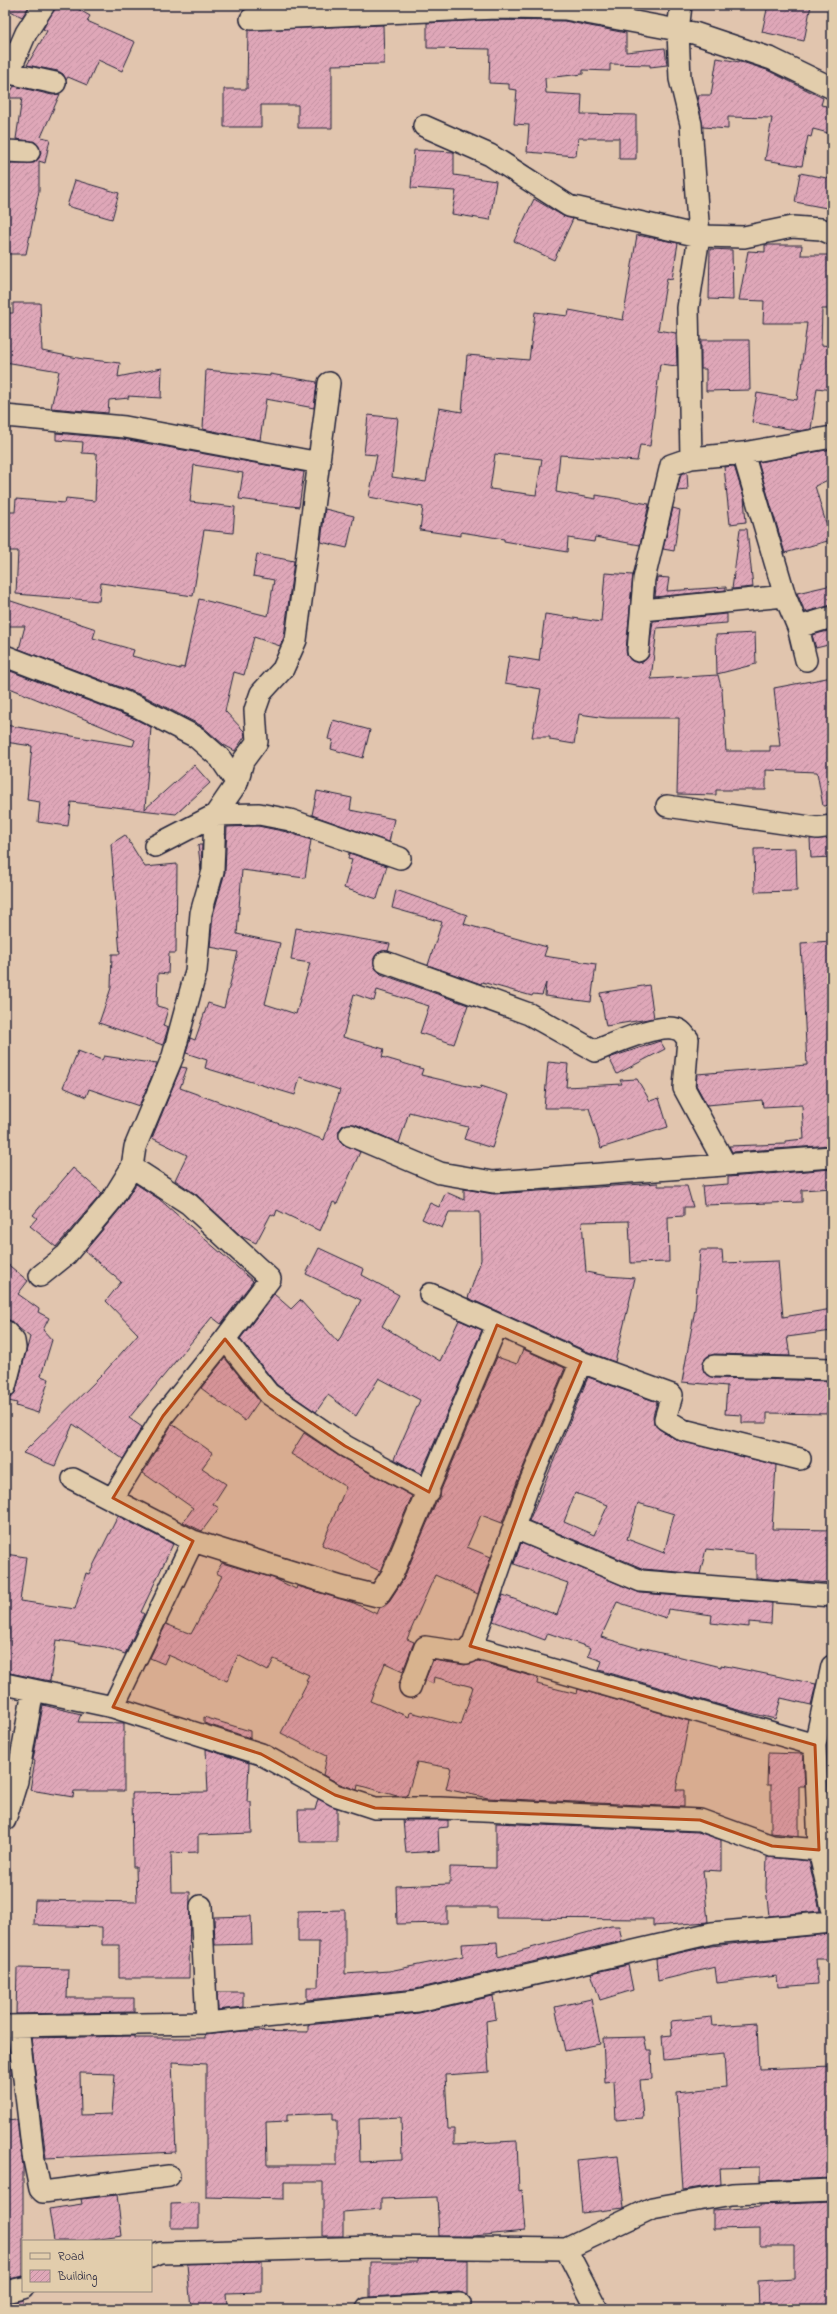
<svg xmlns="http://www.w3.org/2000/svg" width="837" height="2314" font-family="'Indie Flower',sans-serif">
<defs>
<pattern id="building-hatch" width="6" height="6" patternUnits="userSpaceOnUse"><rect width="6" height="6" fill="#dfa7b8"/><path d="M-1 1l2-2M0 6l6-6M5 7l2-2" fill="none" stroke="#bf8f9f"/></pattern>
</defs>
<rect width="100%" height="100%" fill="#e1c5ae"/>
<filter id="ink" filterUnits="userSpaceOnUse"><feTurbulence type="fractalNoise" baseFrequency=".025" numOctaves="2"/><feDisplacementMap in="SourceGraphic" scale="8" xChannelSelector="R" yChannelSelector="G"/><feConvolveMatrix kernelMatrix="1 2 1 2 8 2 1 2 1" color-interpolation-filters="sRGB"/></filter>
<g filter="url(#ink)">
<path fill="url(#building-hatch)" stroke="#22223b" fill-rule="evenodd" d="M 5,5 L 30,5 L 22,17 L 5,8 Z
M 56,5 L 71,5 L 90,16 L 87,21 L 135,42 L 122,71 L 98,60 L 87,85 L 68,77 L 66,80 L 63,74 L 58,71 L 27,65 L 47,31 L 43,29 Z
M 768,5 L 811,5 L 804,41 L 762,32 Z
M 486,20 L 564,21 L 626,33 L 626,52 L 665,48 L 667,65 L 650,67 L 650,65 L 610,64 L 610,71 L 583,70 L 583,74 L 545,78 L 546,93 L 582,95 L 581,114 L 636,115 L 636,159 L 619,159 L 619,138 L 578,138 L 576,156 L 527,152 L 529,125 L 514,124 L 517,90 L 509,89 L 509,84 L 489,83 L 490,49 L 427,48 L 427,23 Z
M 383,25 L 384,64 L 332,65 L 332,128 L 298,128 L 298,105 L 261,105 L 261,127 L 224,127 L 224,89 L 247,89 L 248,30 Z
M 717,58 L 745,63 L 767,70 L 823,98 L 821,105 L 832,107 L 832,134 L 813,129 L 811,137 L 808,136 L 802,166 L 765,160 L 772,118 L 728,117 L 728,129 L 703,127 L 698,101 L 699,95 L 711,95 Z
M 14,86 L 52,95 L 60,94 L 41,137 L 50,139 L 45,163 L 39,161 L 39,191 L 26,254 L 5,254 L 5,194 L 10,163 L 34,163 L 39,158 L 41,152 L 35,142 L 16,139 L 22,98 L 7,98 Z
M 414,150 L 454,152 L 454,175 L 496,181 L 490,220 L 452,214 L 456,191 L 411,188 Z
M 800,173 L 832,179 L 832,209 L 795,202 Z
M 75,180 L 119,193 L 112,219 L 67,206 Z
M 534,199 L 563,216 L 573,219 L 554,260 L 514,241 Z
M 637,235 L 678,243 L 672,279 L 667,278 L 658,330 L 676,333 L 677,366 L 660,364 L 650,446 L 640,445 L 637,461 L 560,455 L 556,492 L 596,499 L 596,495 L 649,504 L 640,545 L 595,537 L 594,542 L 568,538 L 567,552 L 504,541 L 504,539 L 461,532 L 461,536 L 420,530 L 423,507 L 369,497 L 377,455 L 364,454 L 368,415 L 398,418 L 392,477 L 426,482 L 439,408 L 462,412 L 467,355 L 529,360 L 535,312 L 568,316 L 569,310 L 623,320 ZM 495,454 L 542,459 L 536,495 L 490,489 Z
M 765,245 L 802,245 L 801,255 L 832,255 L 832,309 L 822,309 L 821,345 L 832,346 L 832,390 L 817,388 L 811,429 L 800,431 L 752,422 L 757,393 L 797,400 L 807,323 L 763,323 L 764,301 L 739,300 L 748,251 L 765,252 Z
M 710,249 L 732,250 L 733,300 L 709,299 Z
M 13,303 L 40,303 L 42,351 L 83,359 L 120,363 L 118,377 L 162,368 L 161,398 L 128,396 L 129,398 L 109,400 L 108,413 L 51,408 L 59,371 L 5,362 L 5,313 L 13,313 Z
M 701,340 L 749,340 L 750,390 L 706,391 L 706,369 L 701,369 Z
M 206,370 L 270,376 L 270,374 L 317,382 L 314,408 L 266,399 L 260,440 L 203,429 Z
M 56,433 L 123,439 L 304,472 L 299,507 L 239,499 L 243,473 L 194,465 L 190,502 L 235,507 L 233,533 L 204,530 L 193,596 L 101,583 L 99,601 L 16,594 L 18,551 L 5,551 L 5,512 L 15,512 L 16,499 L 65,503 L 66,498 L 95,501 L 97,454 L 82,453 L 83,442 L 56,440 Z
M 832,449 L 832,478 L 815,486 L 831,540 L 785,553 L 758,462 Z
M 734,466 L 744,498 L 746,522 L 730,524 L 724,467 Z
M 687,472 L 688,490 L 677,491 L 681,474 Z
M 673,508 L 680,510 L 674,551 L 663,549 Z
M 325,509 L 354,516 L 347,548 L 321,542 Z
M 740,529 L 747,529 L 753,587 L 732,589 Z
M 257,554 L 294,561 L 284,637 L 280,646 L 254,637 L 244,675 L 234,672 L 225,711 L 244,731 L 245,736 L 235,751 L 224,745 L 202,726 L 144,696 L 19,649 L 25,626 L 5,626 L 5,599 L 96,629 L 93,638 L 134,650 L 132,656 L 180,669 L 180,667 L 184,668 L 199,599 L 268,616 L 274,580 L 253,576 Z
M 605,573 L 633,575 L 626,650 L 627,656 L 637,663 L 643,662 L 648,657 L 653,621 L 727,614 L 727,623 L 657,628 L 651,679 L 718,675 L 722,691 L 726,751 L 770,751 L 770,746 L 780,746 L 774,688 L 832,677 L 832,805 L 823,806 L 817,772 L 766,770 L 766,790 L 716,790 L 716,795 L 677,794 L 679,718 L 607,718 L 579,714 L 574,744 L 550,740 L 550,737 L 532,737 L 541,689 L 505,683 L 509,656 L 539,661 L 545,614 L 601,622 Z
M 657,577 L 669,578 L 667,591 L 726,587 L 726,590 L 655,597 Z
M 832,585 L 832,605 L 805,612 L 797,593 Z
M 832,630 L 832,644 L 816,648 L 812,635 Z
M 755,633 L 756,664 L 717,674 L 716,635 Z
M 5,669 L 133,718 L 151,727 L 145,809 L 194,765 L 210,783 L 176,814 L 71,802 L 68,826 L 38,822 L 40,802 L 27,800 L 32,746 L 5,742 L 5,725 L 133,746 L 135,740 L 5,686 Z
M 333,720 L 370,730 L 363,758 L 331,749 L 333,740 L 328,739 Z
M 317,791 L 352,798 L 350,810 L 394,819 L 389,842 L 312,815 Z
M 258,826 L 287,832 L 311,840 L 305,878 L 242,870 L 237,934 L 280,943 L 265,1004 L 296,1014 L 310,963 L 291,960 L 296,928 L 390,944 L 388,951 L 378,953 L 374,958 L 376,969 L 381,974 L 468,1005 L 454,1044 L 420,1033 L 429,1006 L 377,990 L 374,1001 L 354,994 L 343,1037 L 384,1049 L 382,1057 L 423,1069 L 421,1075 L 480,1089 L 481,1086 L 509,1095 L 492,1148 L 464,1139 L 468,1127 L 409,1112 L 399,1143 L 355,1124 L 343,1125 L 339,1131 L 340,1142 L 360,1152 L 337,1204 L 333,1202 L 320,1231 L 277,1210 L 275,1216 L 271,1214 L 256,1243 L 241,1236 L 197,1195 L 175,1180 L 187,1155 L 152,1138 L 181,1067 L 187,1068 L 180,1088 L 324,1140 L 340,1090 L 300,1077 L 295,1095 L 205,1068 L 207,1060 L 186,1053 L 190,1038 L 195,1040 L 208,1003 L 224,1008 L 238,952 L 210,947 L 213,915 L 225,872 L 227,827 Z
M 125,835 L 145,867 L 177,864 L 176,953 L 169,953 L 168,974 L 158,973 L 157,1006 L 168,1009 L 163,1026 L 168,1028 L 163,1045 L 99,1023 L 111,988 L 112,954 L 120,954 L 111,844 Z
M 832,838 L 832,857 L 811,858 L 810,839 Z
M 198,845 L 202,845 L 201,871 Z
M 796,848 L 797,891 L 755,892 L 754,849 Z
M 349,853 L 387,866 L 377,899 L 344,888 L 352,860 L 348,859 Z
M 396,890 L 467,915 L 464,924 L 547,947 L 544,956 L 596,964 L 591,1002 L 545,996 L 546,983 L 542,995 L 533,994 L 532,996 L 482,982 L 481,984 L 428,965 L 442,922 L 392,908 Z
M 832,941 L 832,1145 L 732,1152 L 729,1146 L 785,1144 L 785,1141 L 804,1139 L 802,1105 L 763,1107 L 762,1100 L 707,1105 L 696,1085 L 697,1074 L 807,1065 L 801,943 Z
M 649,985 L 654,1018 L 606,1026 L 600,993 Z
M 660,1041 L 665,1049 L 617,1074 L 609,1058 Z
M 78,1051 L 102,1060 L 104,1056 L 157,1064 L 139,1106 L 89,1089 L 86,1097 L 63,1087 Z
M 548,1062 L 568,1064 L 566,1087 L 622,1084 L 620,1080 L 637,1079 L 650,1101 L 659,1098 L 668,1127 L 601,1148 L 589,1108 L 544,1108 Z
M 73,1168 L 102,1193 L 56,1247 L 30,1226 L 37,1218 L 33,1215 Z
M 832,1169 L 832,1188 L 802,1190 L 802,1202 L 704,1205 L 702,1186 L 728,1184 L 728,1177 Z
M 658,1183 L 658,1186 L 687,1186 L 693,1207 L 684,1207 L 684,1216 L 668,1217 L 669,1262 L 631,1263 L 629,1221 L 582,1222 L 586,1272 L 607,1276 L 635,1278 L 615,1362 L 586,1351 L 468,1298 L 481,1260 L 480,1212 L 449,1212 L 442,1228 L 422,1219 L 430,1203 L 439,1207 L 446,1192 L 464,1200 L 464,1189 L 494,1194 Z
M 136,1184 L 159,1199 L 253,1281 L 221,1324 L 212,1317 L 129,1418 L 142,1427 L 123,1459 L 73,1424 L 55,1466 L 23,1453 L 102,1375 L 138,1334 L 106,1301 L 121,1282 L 85,1251 L 120,1209 Z
M 319,1248 L 364,1269 L 362,1275 L 399,1295 L 382,1326 L 440,1361 L 459,1320 L 482,1330 L 421,1474 L 394,1459 L 420,1400 L 379,1378 L 356,1416 L 328,1395 L 316,1412 L 277,1385 L 240,1339 L 274,1294 L 291,1309 L 300,1300 L 338,1342 L 361,1300 L 306,1274 Z
M 700,1250 L 722,1250 L 723,1263 L 778,1261 L 783,1317 L 832,1309 L 832,1331 L 787,1337 L 790,1356 L 714,1354 L 704,1360 L 704,1372 L 714,1378 L 832,1381 L 832,1414 L 767,1413 L 767,1423 L 742,1423 L 742,1415 L 725,1414 L 727,1386 L 682,1382 L 695,1309 Z
M 5,1262 L 28,1281 L 18,1294 L 39,1309 L 38,1312 L 49,1318 L 43,1330 L 52,1340 L 41,1376 L 49,1379 L 38,1413 L 16,1406 L 17,1403 L 5,1400 L 13,1396 L 16,1390 L 30,1337 L 5,1317 Z
M 523,1349 L 565,1368 L 517,1482 L 502,1523 L 481,1515 L 467,1547 L 491,1557 L 478,1594 L 435,1575 L 407,1639 L 414,1642 L 403,1671 L 385,1663 L 370,1701 L 409,1717 L 410,1712 L 461,1725 L 473,1687 L 434,1677 L 433,1684 L 425,1680 L 433,1660 L 465,1665 L 478,1661 L 538,1678 L 537,1684 L 577,1694 L 578,1689 L 689,1721 L 676,1790 L 684,1790 L 684,1807 L 488,1798 L 446,1789 L 451,1768 L 417,1762 L 407,1796 L 397,1796 L 358,1785 L 357,1790 L 340,1784 L 323,1775 L 327,1756 L 281,1733 L 308,1681 L 306,1680 L 309,1675 L 274,1659 L 268,1671 L 238,1655 L 227,1681 L 168,1655 L 164,1664 L 150,1658 L 166,1624 L 191,1634 L 222,1576 L 216,1573 L 222,1563 L 273,1578 L 296,1589 L 297,1586 L 354,1603 L 377,1614 L 380,1607 L 388,1603 L 403,1580 L 436,1502 L 440,1497 L 441,1490 L 497,1357 L 517,1364 Z
M 225,1358 L 259,1401 L 245,1421 L 201,1388 Z
M 588,1377 L 657,1402 L 653,1416 L 654,1424 L 659,1429 L 677,1440 L 776,1465 L 772,1529 L 832,1530 L 832,1583 L 756,1578 L 756,1554 L 706,1549 L 700,1574 L 644,1569 L 529,1521 ZM 575,1493 L 608,1505 L 594,1535 L 564,1522 ZM 638,1503 L 674,1514 L 664,1553 L 627,1539 Z
M 172,1424 L 213,1453 L 202,1468 L 226,1484 L 213,1504 L 219,1508 L 202,1531 L 183,1522 L 193,1508 L 143,1473 Z
M 304,1433 L 339,1456 L 412,1496 L 380,1571 L 322,1545 L 346,1487 L 291,1454 Z
M 118,1516 L 173,1544 L 141,1612 L 144,1614 L 125,1654 L 105,1647 L 56,1640 L 50,1681 L 5,1672 L 9,1629 L 5,1629 L 5,1554 L 26,1557 L 20,1601 L 75,1609 L 86,1573 L 89,1574 Z
M 521,1543 L 640,1593 L 772,1603 L 771,1624 L 749,1622 L 749,1627 L 711,1623 L 712,1615 L 668,1609 L 666,1618 L 617,1602 L 601,1637 L 641,1649 L 641,1647 L 721,1667 L 721,1665 L 816,1684 L 811,1705 L 781,1698 L 775,1719 L 734,1709 L 599,1670 L 602,1661 L 588,1656 L 591,1648 L 548,1633 L 545,1640 L 493,1621 L 503,1595 L 557,1615 L 568,1583 L 514,1564 Z
M 43,1705 L 81,1714 L 78,1722 L 124,1723 L 124,1791 L 74,1791 L 73,1797 L 30,1790 L 35,1761 L 33,1760 Z
M 204,1717 L 250,1731 L 250,1738 L 204,1723 Z
M 206,1749 L 249,1763 L 247,1802 L 251,1802 L 252,1833 L 198,1835 L 198,1852 L 171,1853 L 172,1892 L 190,1892 L 189,1978 L 119,1978 L 119,1945 L 102,1945 L 102,1927 L 34,1925 L 35,1900 L 137,1902 L 136,1867 L 133,1867 L 132,1793 L 208,1792 Z
M 768,1753 L 803,1754 L 805,1786 L 799,1786 L 799,1836 L 771,1833 L 771,1785 L 767,1785 Z
M 318,1799 L 337,1808 L 337,1842 L 299,1842 L 298,1810 L 315,1810 Z
M 403,1820 L 448,1820 L 448,1827 L 438,1828 L 439,1851 L 406,1853 Z
M 496,1823 L 698,1832 L 721,1840 L 721,1871 L 703,1870 L 708,1922 L 653,1926 L 653,1919 L 496,1918 L 496,1907 L 447,1907 L 447,1923 L 397,1924 L 396,1886 L 450,1884 L 450,1867 L 496,1868 Z
M 767,1857 L 809,1861 L 820,1911 L 769,1916 L 766,1888 Z
M 345,1910 L 345,1974 L 389,1971 L 463,1956 L 462,1944 L 497,1942 L 498,1957 L 611,1926 L 619,1926 L 622,1941 L 416,1989 L 307,2000 L 307,1987 L 318,1987 L 319,1942 L 298,1942 L 298,1911 Z
M 251,1916 L 252,1944 L 215,1945 L 214,1917 Z
M 828,1934 L 828,1938 L 832,1938 L 832,1959 L 816,1959 L 818,1984 L 778,1987 L 777,1976 L 717,1983 L 715,1967 L 658,1981 L 656,1958 L 711,1946 Z
M 628,1965 L 633,1990 L 600,2000 L 591,1973 Z
M 17,1968 L 68,1969 L 67,1998 L 134,1998 L 134,2012 L 16,2014 Z
M 217,1992 L 243,1992 L 243,2007 L 218,2010 Z
M 493,1996 L 496,2019 L 486,2021 L 489,2072 L 445,2075 L 448,2129 L 454,2129 L 454,2144 L 517,2141 L 519,2191 L 522,2190 L 525,2231 L 474,2236 L 439,2236 L 437,2197 L 381,2199 L 381,2209 L 343,2212 L 343,2236 L 323,2236 L 323,2182 L 284,2182 L 284,2199 L 206,2197 L 206,2064 L 172,2062 L 176,2152 L 46,2158 L 31,2038 L 134,2036 L 134,2038 L 205,2038 L 205,2035 L 243,2031 L 308,2032 L 308,2025 L 419,2013 ZM 80,2073 L 115,2074 L 112,2114 L 81,2115 ZM 333,2113 L 333,2120 L 337,2120 L 337,2165 L 267,2165 L 266,2122 L 287,2121 L 287,2115 ZM 401,2117 L 402,2160 L 360,2162 L 359,2119 Z
M 591,1999 L 600,2044 L 565,2051 L 555,2007 Z
M 712,2017 L 713,2026 L 757,2023 L 759,2069 L 832,2066 L 832,2178 L 760,2181 L 760,2167 L 720,2168 L 721,2184 L 683,2190 L 677,2092 L 726,2087 L 724,2054 L 664,2060 L 662,2036 L 672,2035 L 671,2021 Z
M 644,2037 L 647,2050 L 651,2050 L 652,2079 L 640,2080 L 643,2118 L 616,2120 L 614,2081 L 605,2082 L 603,2038 Z
M 5,2039 L 7,2039 L 12,2075 L 5,2075 Z
M 17,2120 L 23,2166 L 23,2276 L 5,2280 L 5,2121 Z
M 618,2156 L 624,2208 L 582,2213 L 577,2160 Z
M 117,2195 L 122,2236 L 85,2241 L 54,2241 L 49,2209 L 82,2204 L 81,2199 Z
M 832,2202 L 832,2309 L 759,2309 L 758,2281 L 794,2279 L 794,2246 L 760,2246 L 760,2228 L 713,2229 L 713,2210 L 760,2207 L 760,2205 Z
M 199,2203 L 199,2228 L 171,2228 L 171,2204 Z
M 418,2259 L 468,2260 L 468,2295 L 459,2292 L 370,2297 L 370,2262 L 418,2262 Z
M 262,2262 L 262,2292 L 226,2293 L 227,2307 L 191,2309 L 187,2264 Z
M 23,2300 L 23,2309 L 5,2309 L 5,2304 Z"/>
<g fill="none" stroke-linecap="round" stroke-linejoin="round">
<g stroke="#22223b" stroke-width="24">
<path id="minor" d="M 681,5 L 678,31 L 680,79 L 691,124 L 699,236 L 688,308 L 691,458
M 251,19 L 496,8 L 565,9 L 694,33 L 772,59 L 832,88
M 5,72 L 55,83
M 9,72 L 26,33 L 44,5
M 424,126 L 490,155 L 569,206 L 699,236 L 744,237 L 792,227 L 821,229 L 832,234
M 5,151 L 29,152
M 5,416 L 125,427 L 320,463
M 743,453 L 785,596 L 798,627 L 806,660
M 643,610 L 785,596
M 798,627 L 832,617
M 638,651 L 644,579 L 671,465 L 691,458 L 743,453 L 832,437
M 5,656 L 138,707 L 196,737 L 220,758 L 237,783
M 667,806 L 817,828 L 832,826
M 155,846 L 215,815 L 259,814 L 290,820 L 400,858
M 385,962 L 529,1014 L 595,1051 C 613,1044 661,1021 679,1030 C 682,1031 685,1036 688,1039 L 684,1088 L 725,1164
M 350,1135 L 440,1173 L 493,1182 L 832,1157
M 40,1276 L 66,1255 L 111,1201 L 132,1167 L 135,1147 L 173,1056 L 196,971 L 201,913 L 213,871 L 215,815 L 237,783 L 243,761 L 257,742 L 255,710 L 261,693 L 283,669 L 296,640 L 329,383
M 430,1294 L 581,1362 L 672,1395 L 665,1419 L 683,1430 L 800,1459
M 5,1331 L 14,1341 L 15,1348 L 5,1387
M 225,1339 L 269,1394 L 345,1446 L 429,1492
M 714,1366 L 832,1369
M 73,1479 L 193,1541 L 341,1587 L 378,1596 L 392,1575 L 497,1325
M 113,1498 L 163,1416 L 225,1339 L 270,1279 L 189,1204 L 132,1167
M 515,1528 L 641,1581 L 832,1596
M 470,1646 L 815,1745
M 832,1666 L 815,1745 L 819,1850 L 832,1908
M 5,1684 L 113,1707 L 261,1754 L 335,1795 L 375,1808 L 440,1808 L 700,1820 L 772,1846 L 819,1850
M 410,1687 L 425,1647 L 466,1653 L 470,1652 L 528,1487 L 581,1362
M 113,1707 L 193,1541
M 5,1820 L 17,1781 L 33,1690
M 201,1906 L 207,2023
M 5,2026 L 207,2023 L 418,2001 L 712,1933 L 832,1922
M 18,2027 L 33,2155 L 40,2189 L 43,2192 L 169,2176
M 566,2249 L 597,2309
M 151,2257 L 161,2253 L 374,2247 L 566,2249 L 652,2208 L 732,2194 L 832,2190
M 5,2292 L 23,2288
M 367,2309 L 460,2304"/>
</g>
<use href="#minor" stroke="#e2cdac" stroke-width="21"/>
</g>
</g>
<path fill="#b64b18" fill-opacity="0.2" stroke="#b64b18" stroke-width="3" stroke-linejoin="round" d="M 497,1325 L 581,1362 L 528,1487 L 470,1646 L 815,1745 L 819,1850 L 772,1846 L 700,1820 L 375,1808 L 335,1795 L 261,1754 L 113,1707 L 193,1541 L 113,1498 L 163,1416 L 225,1339 L 269,1394 L 345,1446 L 429,1492 Z"/>
<rect width="837" height="2314" fill="none" stroke="#e2cdac" stroke-width="20"/>
<rect x="10" y="10" width="817" height="2294" fill="none" stroke="#22223b" stroke-width="1.5" filter="url(#ink)"/>
<rect x="22" y="2240" width="130" height="52" fill="#e2cdac" stroke="#95897f"/>
<rect x="30" y="2253" width="20" height="6" fill="#e2cdac" stroke="#95897f"/>
<text x="58" y="2260" font-size="12" fill="#22223b">Road</text>
<rect x="30" y="2270" width="20" height="12" fill="url(#building-hatch)" stroke="#95897f"/>
<text x="58" y="2280" font-size="12" fill="#22223b">Building</text>
</svg>
